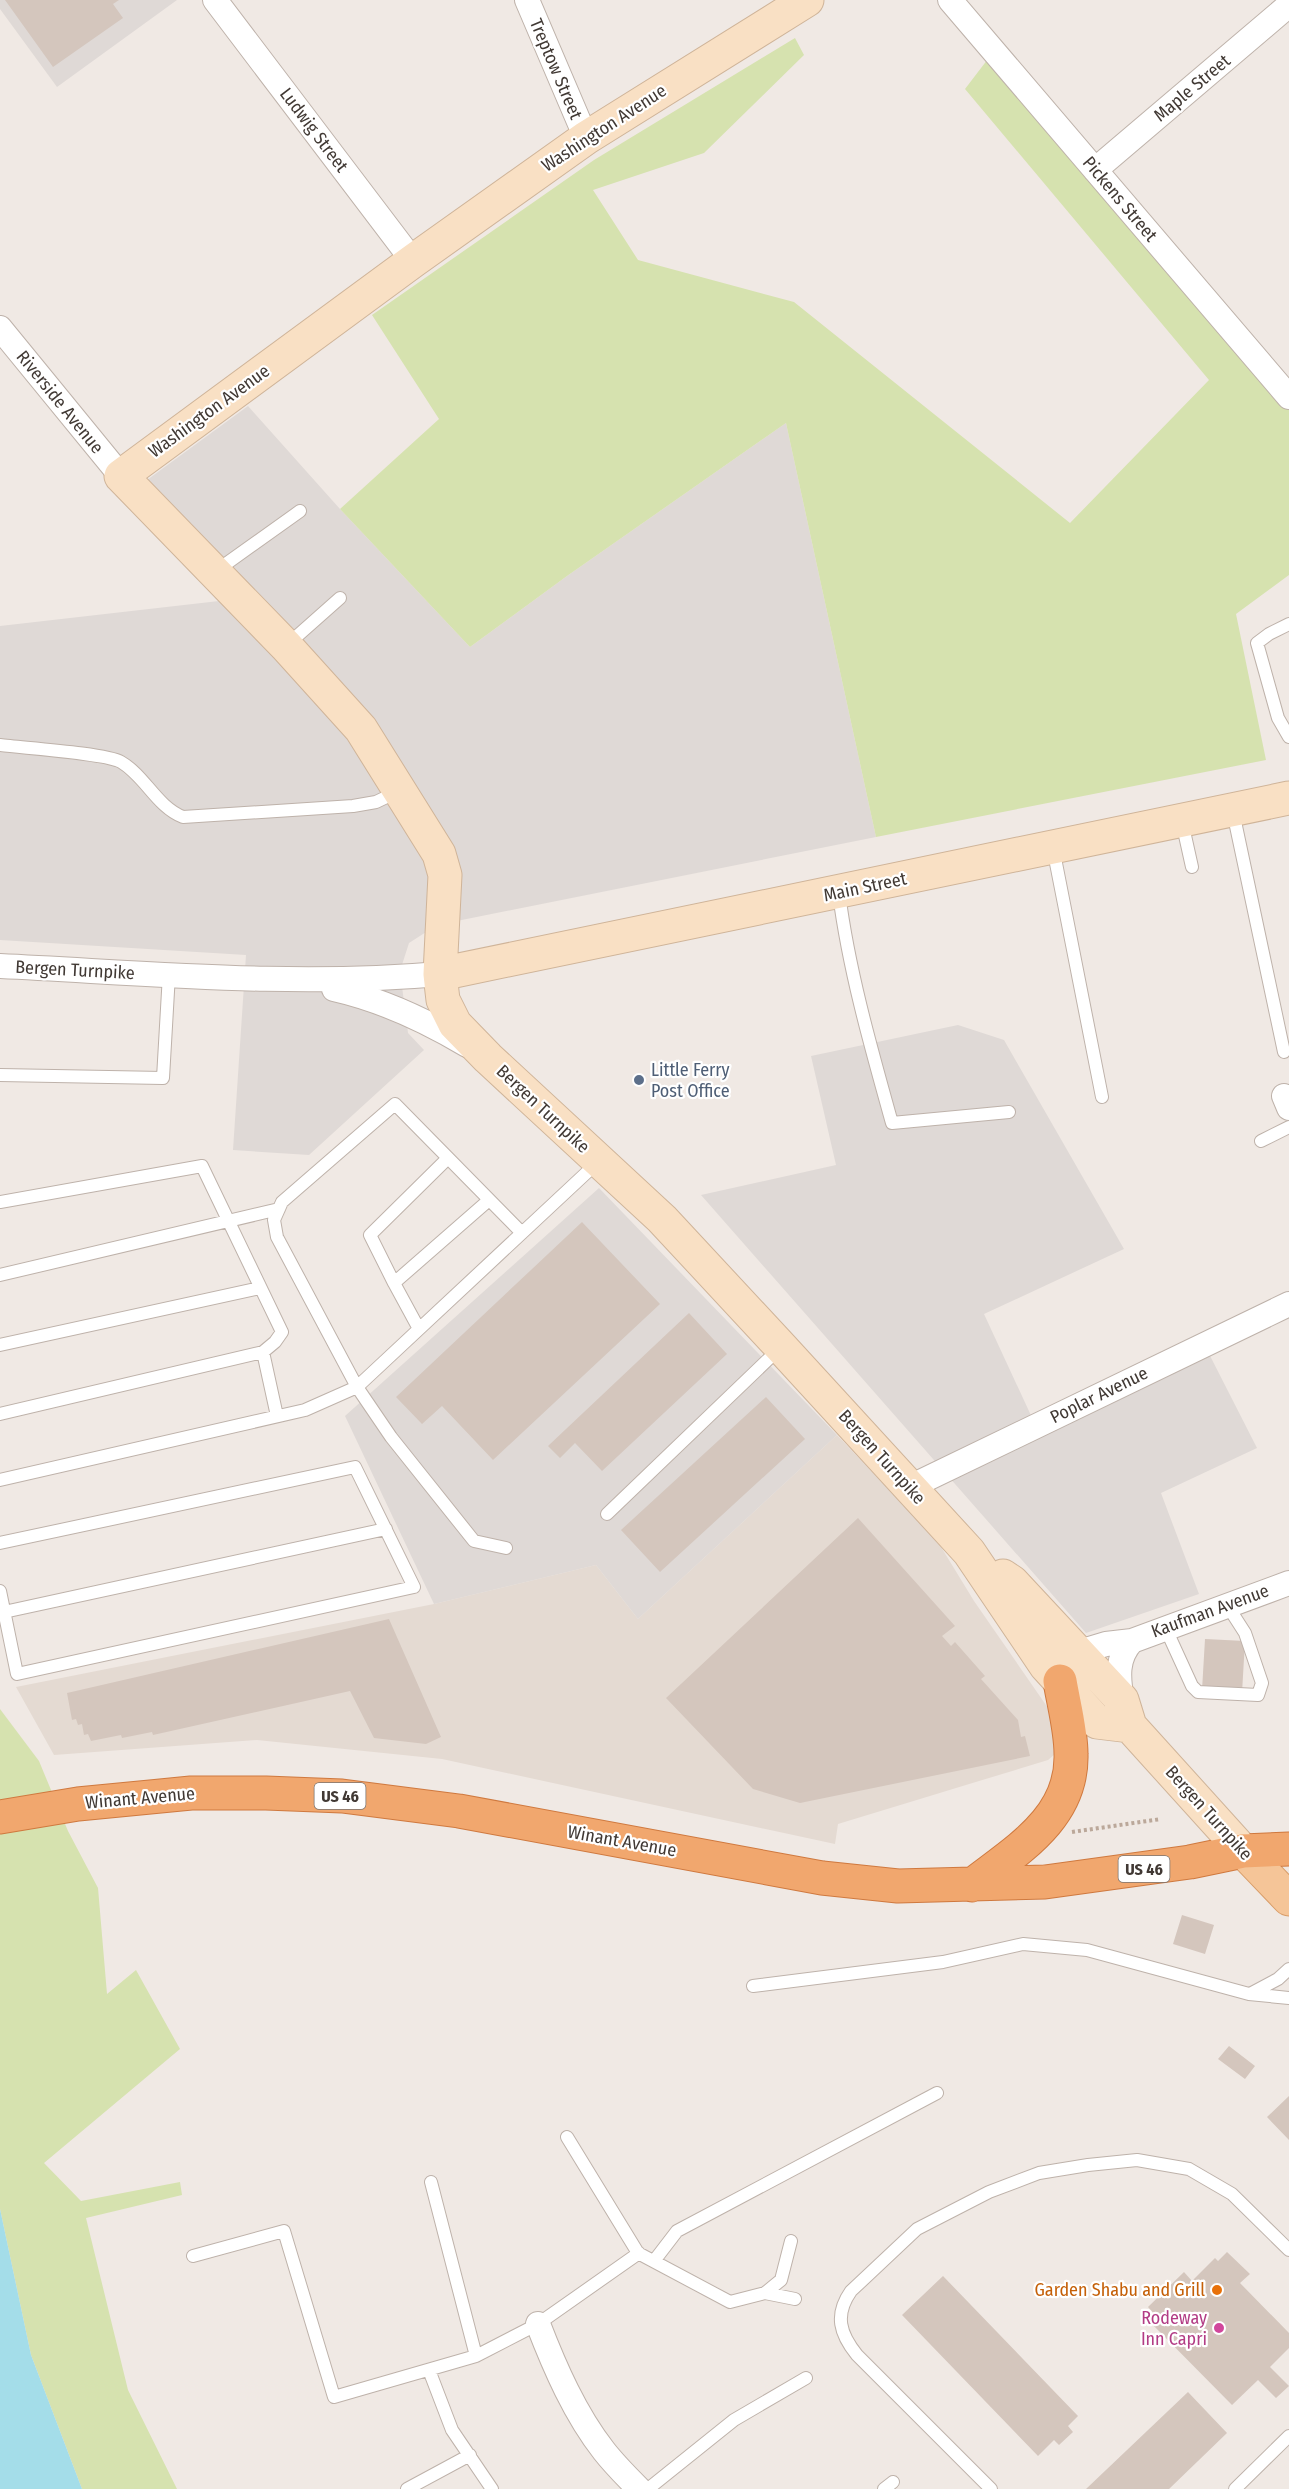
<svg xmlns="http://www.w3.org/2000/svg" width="1289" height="2489" font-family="'Fira Sans Condensed',sans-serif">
<rect width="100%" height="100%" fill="#f0e9e4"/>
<path fill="#e4dad2" d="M 837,1435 L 938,1542 L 974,1601 L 1048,1708 L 1058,1732 L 1062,1748 L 1048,1760 L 838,1824 L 835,1844 L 442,1759 L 257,1740 L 54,1755 L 16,1687 L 434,1604 L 596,1565 L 638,1619 Z"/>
<path fill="#dfd9d6" d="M 0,0 L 177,0 L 57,87 L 0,9 Z
M 248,406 L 340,509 L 470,647 L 567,576 L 786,423 L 876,837 L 437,925 L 409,943 L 400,971 L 408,1033 L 424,1050 L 309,1155 L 233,1150 L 246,955 L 0,940 L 0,626 L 219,601 L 241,582 L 147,480 Z
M 958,1025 L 1004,1040 L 1124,1249 L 984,1314 L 1034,1422 L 1203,1342 L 1257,1448 L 1161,1493 L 1199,1594 L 1086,1633 L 701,1195 L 836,1165 L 811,1056 Z
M 599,1188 L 837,1435 L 638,1619 L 596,1565 L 434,1604 L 345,1416 Z"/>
<path fill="#d6e2af" d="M 795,38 L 804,55 L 704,153 L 593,190 L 638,260 L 794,302 L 1070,523 L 1209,380 L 965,89 L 994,51 L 1289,401 L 1289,575 L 1236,614 L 1266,760 L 876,837 L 786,423 L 567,576 L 470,647 L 340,509 L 439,419 L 372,315 L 594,160 Z
M 0,1709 L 39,1761 L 68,1831 L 98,1888 L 107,1994 L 136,1970 L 180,2049 L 44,2163 L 81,2201 L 180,2182 L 182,2195 L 86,2218 L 128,2390 L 177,2489 L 82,2489 L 31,2355 L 0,2209 Z"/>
<path fill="#a4dde9" d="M 0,2209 L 31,2355 L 82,2489 L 0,2489 Z"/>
<path fill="#d4c6bd" d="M 5,0 L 119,0 L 113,4 L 123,18 L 53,67 Z
M 582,1222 L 660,1304 L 493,1460 L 442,1406 L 422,1424 L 396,1397 Z
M 689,1313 L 727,1354 L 602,1471 L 575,1443 L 560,1458 L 548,1446 Z
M 766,1397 L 805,1439 L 660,1572 L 621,1530 Z
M 858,1518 L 955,1626 L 942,1636 L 951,1646 L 955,1642 L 985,1676 L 981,1679 L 1018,1720 L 1021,1737 L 1025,1736 L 1030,1756 L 800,1803 L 753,1789 L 666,1698 Z
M 389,1619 L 441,1737 L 426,1744 L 374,1738 L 350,1691 L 153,1735 L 152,1732 L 122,1738 L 121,1735 L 91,1741 L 88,1734 L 84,1735 L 82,1724 L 78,1725 L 76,1719 L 72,1720 L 67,1693 Z
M 1205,1639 L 1245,1641 L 1242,1693 L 1202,1690 Z
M 1182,1915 L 1214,1925 L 1205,1954 L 1173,1944 Z
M 1229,2046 L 1255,2066 L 1245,2079 L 1218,2059 Z
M 1289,2096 L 1289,2140 L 1267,2117 Z
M 1227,2252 L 1250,2274 L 1240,2283 L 1289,2333 L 1289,2348 L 1270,2367 L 1289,2386 L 1276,2398 L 1258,2380 L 1232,2405 L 1150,2322 L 1156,2316 L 1148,2307 L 1184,2272 L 1192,2281 L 1215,2258 L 1218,2261 Z
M 943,2276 L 1078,2416 L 1068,2426 L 1073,2432 L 1059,2445 L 1054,2440 L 1038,2456 L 902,2315 Z
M 1188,2392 L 1227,2433 L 1169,2489 L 1086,2489 Z"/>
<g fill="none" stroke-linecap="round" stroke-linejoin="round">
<g stroke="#beb2aa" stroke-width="14">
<path id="lane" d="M 216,571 L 300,511
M 1289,624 L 1269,634 L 1257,643 L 1278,718 L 1289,737
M 287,645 L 340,598
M 0,745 C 23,748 105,753 121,762 C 145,776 157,807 183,817 L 353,806 L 376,802 L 399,791
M 1233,812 L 1284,1052
M 1182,822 L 1192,867
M 1053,848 L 1102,1097
M 839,894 C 849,971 871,1048 892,1123 L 1009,1112
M 0,1075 L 163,1078 L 169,974
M 1261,1141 L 1289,1127
M 448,1158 L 370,1235 L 394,1283 L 489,1200
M 0,1202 L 202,1166 L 282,1332 L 275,1342 L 263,1352 L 0,1414
M 0,1275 L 279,1209
M 394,1283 L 419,1329
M 0,1345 L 260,1288
M 263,1352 L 277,1416
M 0,1480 L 305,1410 L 357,1387 L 598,1162
M 607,1514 L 780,1348
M 0,1543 L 355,1467 L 414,1587 L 17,1674 L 0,1591
M 506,1548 L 474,1541 L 391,1437 L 357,1387 L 277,1237 L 274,1220 L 282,1202 L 395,1104 L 522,1233
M 4,1612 L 386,1529
M 1165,1627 L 1192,1686 L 1198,1692 L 1258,1695 L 1262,1683 L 1245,1633 L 1227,1605
M 753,1986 L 943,1962 L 1023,1944 L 1087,1950 L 1249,1994 L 1289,1998
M 1250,1994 L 1278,1979 L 1289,1969
M 567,2137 L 638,2253 L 730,2302 L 765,2293 L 795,2299
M 193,2256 L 284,2231 L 334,2397 L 476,2356 L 431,2182
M 654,2261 L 677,2231 L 937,2093
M 765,2293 L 781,2280 L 791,2241
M 476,2356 L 538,2324 L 639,2253
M 429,2370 L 452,2430 L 492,2489
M 407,2489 L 470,2455
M 648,2489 L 734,2420 L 806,2378
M 884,2489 L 893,2482
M 991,2489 L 857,2355 C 840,2334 834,2315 851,2291 L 917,2229 L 989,2192 L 1039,2173 L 1088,2165 L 1137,2160 L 1189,2169 L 1232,2194 L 1289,2250
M 1235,2489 L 1289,2436"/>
</g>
<g stroke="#beb2aa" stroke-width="26">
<path id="street" d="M 215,0 L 413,261
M 527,0 L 586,138
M 950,0 L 1289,397
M 1095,170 L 1289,5
M 0,328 L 121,476
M 0,966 C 147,973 293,987 440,974
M 334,989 C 383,1000 425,1020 467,1045
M 1284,1096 L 1289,1108
M 910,1487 L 1289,1304
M 1076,1653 L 1106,1644 L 1132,1641 L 1289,1583
M 1122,1700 C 1118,1678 1116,1658 1132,1641
M 538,2324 C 555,2368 575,2414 604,2451 C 615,2465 627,2477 639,2489"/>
</g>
<g stroke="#cfb499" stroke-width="35">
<path id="secondary" d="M 807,0 L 586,138 L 413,261 L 121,476 L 286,646 L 361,729 L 439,854 L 445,875 L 440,974 L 443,1000 L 455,1024 L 488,1058 L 662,1219 L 781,1347 L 969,1552 L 1046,1666 L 1097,1722 L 1130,1726
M 440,974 L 1289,798
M 1003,1576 L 1012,1582 L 1122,1700 L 1130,1726 L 1243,1851"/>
</g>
<g stroke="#d89d69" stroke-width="35">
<path id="primary" d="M 1243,1851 L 1289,1899"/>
</g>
<g stroke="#cf793f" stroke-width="35">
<path id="highway" d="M 0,1817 L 78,1804 L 191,1793 L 266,1793 L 342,1796 L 459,1811 L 822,1878 L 898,1886 L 1045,1882 L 1190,1862 L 1243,1851 L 1289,1849
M 972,1885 C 1017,1850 1073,1818 1071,1754 C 1071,1730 1064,1705 1060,1681"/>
</g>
<path stroke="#bba89a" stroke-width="4" stroke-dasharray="3 3" stroke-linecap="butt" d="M 1072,1832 L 1161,1819"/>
<use href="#lane" stroke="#fff" stroke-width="12"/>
<use href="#street" stroke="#fff" stroke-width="24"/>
<use href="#secondary" stroke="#f9e0c4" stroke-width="33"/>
<use href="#primary" stroke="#f5c598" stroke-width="33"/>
<use href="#highway" stroke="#f1a76e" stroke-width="33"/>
</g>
<circle fill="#5c6f8a" stroke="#fff" stroke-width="2" cx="639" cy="1080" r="6"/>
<circle fill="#e8710a" stroke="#fff" stroke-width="2" cx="1217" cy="2290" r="6"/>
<circle fill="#d1479c" stroke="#fff" stroke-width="2" cx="1219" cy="2328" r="6"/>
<g text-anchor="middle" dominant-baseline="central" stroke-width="4.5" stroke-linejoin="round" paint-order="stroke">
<g fill="#fff" stroke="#7a7471" stroke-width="1.5">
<rect x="314.5" y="1783" width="51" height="26" rx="4.5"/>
<rect x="1118.5" y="1856" width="51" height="26" rx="4.5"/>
</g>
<g font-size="16" font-weight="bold" fill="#413934">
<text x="340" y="1796">US 46</text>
<text x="1144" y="1869">US 46</text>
</g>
<g font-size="18" fill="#413934" stroke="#fff">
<text transform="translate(556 69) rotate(67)">Treptow Street</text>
<text transform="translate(1192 88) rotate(-40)">Maple Street</text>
<text transform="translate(604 128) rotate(-33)">Washington Avenue</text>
<text transform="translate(314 130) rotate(53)">Ludwig Street</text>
<text transform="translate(1120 199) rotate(50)">Pickens Street</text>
<text transform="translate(60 402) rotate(51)">Riverside Avenue</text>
<text transform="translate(209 411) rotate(-36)">Washington Avenue</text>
<text transform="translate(865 887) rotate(-12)">Main Street</text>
<text transform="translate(75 970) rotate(3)">Bergen Turnpike</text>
<text transform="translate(543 1109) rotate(43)">Bergen Turnpike</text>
<text transform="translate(1099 1395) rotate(-26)">Poplar Avenue</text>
<text transform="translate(882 1457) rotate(48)">Bergen Turnpike</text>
<text transform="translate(1210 1611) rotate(-20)">Kaufman Avenue</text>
<text transform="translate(140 1798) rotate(-5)">Winant Avenue</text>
<text transform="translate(1209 1813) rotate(48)">Bergen Turnpike</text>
<text transform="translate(622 1841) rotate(10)">Winant Avenue</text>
</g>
<g font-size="18" fill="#4e5e75" stroke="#fff" text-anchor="start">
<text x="651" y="1070">Little Ferry<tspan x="651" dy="21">Post Office</tspan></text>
</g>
<g font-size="18" fill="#c56008" stroke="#fff" text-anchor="end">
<text x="1205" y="2290">Garden Shabu and Grill</text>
</g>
<g font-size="18" fill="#b23c85" stroke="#fff" text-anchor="end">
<text x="1207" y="2318">Rodeway<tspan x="1207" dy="21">Inn Capri</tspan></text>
</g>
</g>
</svg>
